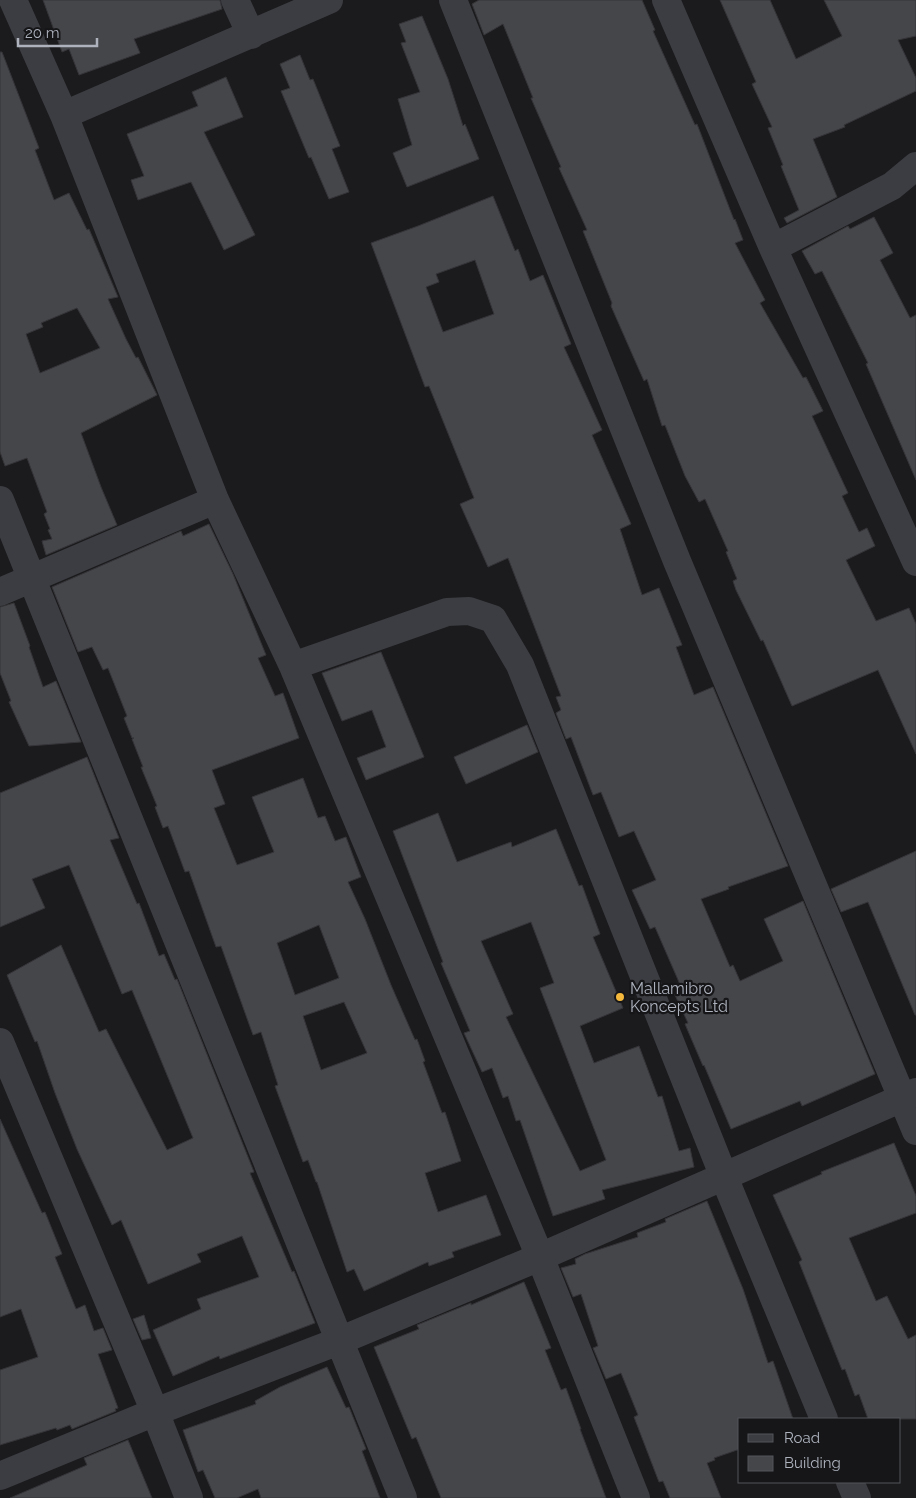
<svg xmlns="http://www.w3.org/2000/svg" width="916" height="1498" font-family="Raleway,sans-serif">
<rect width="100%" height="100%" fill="#1b1b1d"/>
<path fill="#45464a" stroke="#353539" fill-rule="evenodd" d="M 43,0 L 220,0 L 222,9 L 134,39 L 140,53 L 79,75 L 69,49 L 62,52 Z
M 479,0 L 642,0 L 655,30 L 653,31 L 695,125 L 697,124 L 734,220 L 735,219 L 743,240 L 735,243 L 765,300 L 760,303 L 803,378 L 806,377 L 823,411 L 812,416 L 848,493 L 842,496 L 859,532 L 867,528 L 875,546 L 846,560 L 876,621 L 909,608 L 916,624 L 916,754 L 878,670 L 792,706 L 763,640 L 761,641 L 736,590 L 733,581 L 737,579 L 726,552 L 728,551 L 705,499 L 699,502 L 685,476 L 665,425 L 662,426 L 647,379 L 644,381 L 611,306 L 612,303 L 583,231 L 587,230 L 559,168 L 561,167 L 531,98 L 533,98 L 503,24 L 484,35 L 472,4 Z
M 720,0 L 770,0 L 796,59 L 842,36 L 824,0 L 916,0 L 916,36 L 898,40 L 916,78 L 916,91 L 844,125 L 845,127 L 813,139 L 837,197 L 787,223 L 784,218 L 799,210 L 781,166 L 783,165 L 768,128 L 772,127 L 752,84 L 756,82 Z
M 422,16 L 448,79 L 463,126 L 465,124 L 479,159 L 407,187 L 393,153 L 412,145 L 398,99 L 420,92 L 401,43 L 406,42 L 399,24 Z
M 0,52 L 2,52 L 39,148 L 35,150 L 54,200 L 69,193 L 87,230 L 89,229 L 118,297 L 108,299 L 126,339 L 136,358 L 138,357 L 157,395 L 81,433 L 101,487 L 117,525 L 46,555 L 42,541 L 52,539 L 48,530 L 50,529 L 44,514 L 47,512 L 27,458 L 5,466 L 0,452 ZM 77,308 L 100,348 L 40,373 L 26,334 L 43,327 L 41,323 Z
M 300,55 L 310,80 L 313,79 L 340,146 L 332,149 L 349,192 L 329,199 L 311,157 L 309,158 L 281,91 L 290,88 L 280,64 Z
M 226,77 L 243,117 L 204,132 L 255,235 L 224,250 L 191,182 L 138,200 L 131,180 L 144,176 L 127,134 L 198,106 L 192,92 Z
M 493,196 L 515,251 L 518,249 L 530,281 L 543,275 L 571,344 L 564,347 L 602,430 L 592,435 L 631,524 L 620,529 L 642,595 L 659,588 L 682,645 L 676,647 L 694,695 L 713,687 L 788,866 L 728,887 L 729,889 L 701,899 L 730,967 L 733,965 L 740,981 L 783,961 L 764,919 L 803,901 L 875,1074 L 802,1106 L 800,1101 L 731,1129 L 704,1065 L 703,1066 L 685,1024 L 688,1023 L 674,993 L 682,989 L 655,927 L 650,929 L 632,890 L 656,880 L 634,831 L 619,837 L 601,792 L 593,795 L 571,737 L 566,739 L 556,713 L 561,710 L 556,697 L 561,696 L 508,558 L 488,567 L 460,504 L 474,498 L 429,386 L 425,387 L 371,243 L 418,226 ZM 475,260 L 494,314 L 443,332 L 426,287 L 439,282 L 436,274 Z
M 874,217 L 893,253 L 880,260 L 910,318 L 916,315 L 916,480 L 866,364 L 868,363 L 822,271 L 815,274 L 802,251 L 848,226 L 850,229 Z
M 209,524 L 233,574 L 266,655 L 258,658 L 275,696 L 283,693 L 299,738 L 212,770 L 225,804 L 214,808 L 237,865 L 274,852 L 252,797 L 303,778 L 318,818 L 325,816 L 335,841 L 346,837 L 361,877 L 348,882 L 365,919 L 391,985 L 415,1040 L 417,1039 L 425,1061 L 423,1062 L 442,1113 L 445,1112 L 461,1161 L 425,1173 L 438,1212 L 486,1195 L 501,1235 L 452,1252 L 454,1257 L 429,1266 L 428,1262 L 364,1291 L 354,1269 L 347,1272 L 317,1182 L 316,1182 L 308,1160 L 303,1162 L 275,1086 L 278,1085 L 261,1032 L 253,1035 L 221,946 L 216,947 L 189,871 L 185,872 L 168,826 L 163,828 L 155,807 L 157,806 L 141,767 L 143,767 L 132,739 L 134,738 L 132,738 L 124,718 L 127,716 L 108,668 L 103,670 L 92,647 L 78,652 L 52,587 L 181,531 L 183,536 ZM 319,925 L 339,978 L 295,995 L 277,943 ZM 344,1002 L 367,1053 L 321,1070 L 303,1016 Z
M 14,603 L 30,646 L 29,647 L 43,687 L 56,681 L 81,742 L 29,746 L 9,702 L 11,701 L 0,673 L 0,607 Z
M 381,652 L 424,757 L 366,780 L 357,758 L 386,747 L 372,710 L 342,721 L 322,673 Z
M 527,725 L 538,752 L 466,784 L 454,757 Z
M 87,757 L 119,838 L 110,840 L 137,904 L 139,903 L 159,956 L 164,954 L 175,980 L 177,979 L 254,1172 L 250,1173 L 292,1272 L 294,1271 L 315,1323 L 220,1359 L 219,1356 L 173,1376 L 153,1330 L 201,1309 L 197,1299 L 259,1277 L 242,1236 L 197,1254 L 201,1262 L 148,1284 L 121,1220 L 112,1225 L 77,1149 L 55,1093 L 37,1041 L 35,1042 L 7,975 L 61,945 L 99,1032 L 106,1029 L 167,1150 L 193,1138 L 132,990 L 122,994 L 69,865 L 32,879 L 45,908 L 0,927 L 0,793 Z
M 438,813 L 457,862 L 511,842 L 512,847 L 556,829 L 579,886 L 582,885 L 600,934 L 593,937 L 623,1008 L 580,1026 L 594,1063 L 639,1046 L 658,1097 L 662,1096 L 679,1151 L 690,1148 L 694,1167 L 602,1190 L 605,1199 L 553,1216 L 520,1120 L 516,1121 L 508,1096 L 503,1098 L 492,1068 L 482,1072 L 464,1033 L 470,1031 L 441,963 L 443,962 L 393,831 ZM 531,922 L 554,983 L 540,988 L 606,1160 L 580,1171 L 506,1017 L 513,1014 L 481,941 Z
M 916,851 L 916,1015 L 915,1015 L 868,902 L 841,912 L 831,889 Z
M 0,1119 L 42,1213 L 45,1212 L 62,1254 L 55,1257 L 76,1309 L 85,1305 L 94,1331 L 103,1328 L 112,1350 L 98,1354 L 118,1408 L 115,1409 L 116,1411 L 72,1429 L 70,1425 L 57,1430 L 56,1428 L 0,1445 L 0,1370 L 38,1357 L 21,1309 L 0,1317 Z
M 894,1143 L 916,1196 L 916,1213 L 849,1238 L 876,1301 L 887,1296 L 908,1339 L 916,1335 L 916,1419 L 868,1419 L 859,1394 L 855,1396 L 845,1369 L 842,1370 L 799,1262 L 802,1260 L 773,1195 L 822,1174 L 821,1172 Z
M 707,1201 L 743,1289 L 768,1363 L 773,1361 L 793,1419 L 740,1419 L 740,1449 L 714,1458 L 715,1460 L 707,1463 L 721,1498 L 670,1498 L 663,1481 L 659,1482 L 634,1417 L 638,1415 L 621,1373 L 606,1379 L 593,1348 L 598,1346 L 581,1294 L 573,1297 L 561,1268 L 576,1264 L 575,1259 L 585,1254 L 638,1237 L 637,1233 L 666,1222 L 665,1219 Z
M 524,1282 L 551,1348 L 545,1350 L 561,1390 L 566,1388 L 581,1429 L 580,1429 L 606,1498 L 441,1498 L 416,1437 L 412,1439 L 374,1347 L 419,1329 L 417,1325 L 471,1303 L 471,1305 Z
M 144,1315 L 151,1338 L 142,1340 L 133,1319 Z
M 327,1367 L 346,1408 L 349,1407 L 366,1449 L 362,1451 L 380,1498 L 261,1498 L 258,1489 L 237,1498 L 215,1498 L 203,1470 L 198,1472 L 183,1430 L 256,1404 L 255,1401 L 280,1387 Z
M 128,1440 L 152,1498 L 10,1498 L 87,1465 L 84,1458 Z"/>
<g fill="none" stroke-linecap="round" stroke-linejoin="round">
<path stroke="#3c3d42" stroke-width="28" d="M 13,0 L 64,115 L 215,500 L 293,666 L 540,1257 L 636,1498
M 235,0 L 251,35
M 453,0 L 677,561 L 916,1131
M 666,0 L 773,248 L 916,562
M 64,115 L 329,0
M 773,248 L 892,186 L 916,166
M 0,500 L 403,1498
M 0,592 L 215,500
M 293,666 L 447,612 L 469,611 L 493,619 L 520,665 L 724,1177 L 824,1419
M 0,1042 L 155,1412 L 189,1498
M 0,1476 L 155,1412 L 339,1341 L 540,1257 L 916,1092
M 850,1482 L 857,1498"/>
</g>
<circle fill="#f4b93c" stroke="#161618" stroke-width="2" cx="620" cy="997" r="5"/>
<g text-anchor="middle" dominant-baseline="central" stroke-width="4.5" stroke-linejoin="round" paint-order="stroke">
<g font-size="16" fill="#adb2bd" stroke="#161618" text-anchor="start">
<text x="630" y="988">Mallamibro<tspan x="630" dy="18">Koncepts Ltd</tspan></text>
</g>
</g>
<rect x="738" y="1418" width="162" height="65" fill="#161618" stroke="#52545a"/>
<rect x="748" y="1434" width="25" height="8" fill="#3c3d42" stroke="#52545a"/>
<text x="784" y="1443" font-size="15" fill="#adb2bd">Road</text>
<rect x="748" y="1456" width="25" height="15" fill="#45464a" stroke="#52545a"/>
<text x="784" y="1468" font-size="15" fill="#adb2bd">Building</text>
<path d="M18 38v8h79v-8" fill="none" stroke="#adb2bd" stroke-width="2.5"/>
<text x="25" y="38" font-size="15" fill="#adb2bd" stroke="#161618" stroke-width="4" paint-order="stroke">20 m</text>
</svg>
